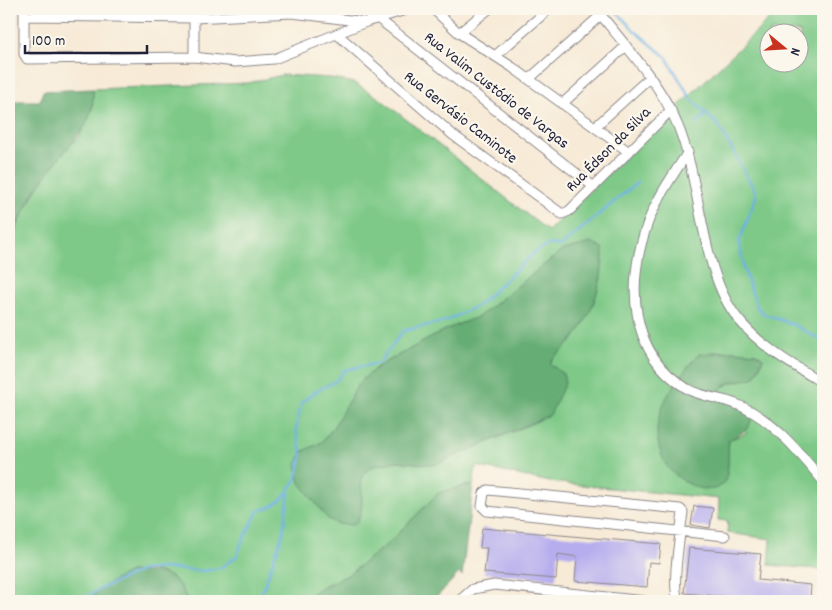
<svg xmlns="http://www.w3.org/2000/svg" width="832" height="610" font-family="Dekko,sans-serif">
<rect width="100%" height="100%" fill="#fbf7ec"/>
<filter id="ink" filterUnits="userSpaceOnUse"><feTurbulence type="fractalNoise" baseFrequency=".02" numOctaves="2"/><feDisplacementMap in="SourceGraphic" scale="10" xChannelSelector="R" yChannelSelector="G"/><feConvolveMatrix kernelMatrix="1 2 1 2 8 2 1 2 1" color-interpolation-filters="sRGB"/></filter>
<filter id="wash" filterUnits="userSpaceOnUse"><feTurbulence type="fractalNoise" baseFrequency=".0096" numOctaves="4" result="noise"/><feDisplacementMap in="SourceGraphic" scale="20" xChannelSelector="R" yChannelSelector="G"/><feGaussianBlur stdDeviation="1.12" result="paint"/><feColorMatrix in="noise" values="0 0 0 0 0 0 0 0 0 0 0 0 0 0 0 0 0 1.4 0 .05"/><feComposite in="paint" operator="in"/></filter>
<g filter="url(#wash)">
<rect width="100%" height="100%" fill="#f7ead6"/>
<path fill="#7ec987" stroke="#507661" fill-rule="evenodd" d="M 780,9 L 823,9 L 823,572 L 816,569 L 769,565 L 771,539 L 727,533 L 728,521 L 718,520 L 719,499 L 550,482 L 476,466 L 473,486 L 469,485 L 438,493 L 390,542 L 348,575 L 321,587 L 301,601 L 188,601 C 167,552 122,571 91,598 L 91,601 L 9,601 L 9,242 L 37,188 L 65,150 L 79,137 L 92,109 L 93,89 L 248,83 L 282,75 L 331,78 L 354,83 L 379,98 L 548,231 ZM 770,32 L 800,32 L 800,62 L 770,62 ZM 563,250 L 601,278 C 595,300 587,320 574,339 C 567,348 553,353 550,364 L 563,374 L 540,420 L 434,465 L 397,461 L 370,467 L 362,476 L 360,498 L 302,452 L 322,442 L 333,428 L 359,383 L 377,367 L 447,329 L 480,316 ZM 735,351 L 756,353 L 763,358 C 756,391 726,373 718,394 L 725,398 L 746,433 L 729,440 L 727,465 L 710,352 Z"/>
<path fill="#66ad74" stroke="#446858" d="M 93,89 C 94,118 84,129 66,150 C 56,161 47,175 38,187 C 26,204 18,224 9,242 L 9,101 L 40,101 L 43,91 Z
M 591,243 L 603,248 C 604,283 591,321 567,346 C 563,351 557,354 552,359 L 550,364 L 563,374 L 565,383 L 550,415 L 434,465 L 397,461 L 370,467 L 362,476 C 360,491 366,514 354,525 L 338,524 L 328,519 L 300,483 L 296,465 L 302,452 L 322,442 L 333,428 L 359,383 L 377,367 L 447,329 L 480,316 L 563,250 Z
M 735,351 L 756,353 L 763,358 L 755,377 C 743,382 724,379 718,394 L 752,414 C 751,431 742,432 729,440 C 727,452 731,477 722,485 C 708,497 681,482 670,470 C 662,461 657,443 657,431 C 657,404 682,372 699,354 Z
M 469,485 L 473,486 L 462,576 L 459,573 L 433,601 L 301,601 L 321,587 L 348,575 L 390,542 L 438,493 Z
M 130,572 C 161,573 173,567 188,601 L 91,601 L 91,598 L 104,586 Z"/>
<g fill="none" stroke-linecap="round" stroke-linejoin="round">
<path stroke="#6bb1e2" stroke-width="2.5" d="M 614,9 L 634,30 L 666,57 L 691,99 L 719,126 L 755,191 L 756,197 L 739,242 L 744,270 L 757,307 L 764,314 L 792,324 L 823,341
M 9,107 L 14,100
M 696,124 L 706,114
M 79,601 L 102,588 L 143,570 L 164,568 L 204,571 L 220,568 L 237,556 L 241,544 L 258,511 L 271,507 L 282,499 L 296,480 L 302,454 L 296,430 L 301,403 L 316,391 L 336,381 L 345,370 L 379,363 L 403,331 L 446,321 L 479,305 L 535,252 L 551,244 L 561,246 L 638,182
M 259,601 L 283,533 L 289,493"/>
</g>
<g id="blocks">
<path fill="#b6adee" d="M 694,506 L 713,508 L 710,528 L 691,525 Z
M 482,528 L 661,544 L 659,563 L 649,562 L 647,587 L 575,581 L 577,556 L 571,556 L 558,554 L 556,579 L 484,573 L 487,548 L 480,548 Z
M 689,548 L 761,554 L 758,580 L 811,585 L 810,601 L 775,601 L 684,593 Z"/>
</g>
</g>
<g filter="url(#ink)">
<use href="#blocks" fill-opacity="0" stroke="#8c8688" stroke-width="1"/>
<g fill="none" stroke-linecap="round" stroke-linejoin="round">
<g stroke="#8c8688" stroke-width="11">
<path id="minor" d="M 24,9 L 24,54 L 27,59 L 194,57 L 235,62 L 274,59 L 366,22 L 409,9
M 194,9 L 194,57
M 433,9 L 459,33 L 512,67 L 629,152
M 596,9 C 624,44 661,84 678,126 C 702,184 700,273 739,320 C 762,348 793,365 823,383
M 24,16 L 194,18 L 292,13 L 366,22
M 380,20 L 594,187
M 459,33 L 489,9
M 338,35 L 453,135 L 562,214 L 569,211 L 671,110
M 495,56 L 549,9
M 529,79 L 601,15
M 562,104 L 626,46
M 595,127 L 649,78
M 688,152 C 673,175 656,199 647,225 C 627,283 628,352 686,388 C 700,397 721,398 736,404 C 772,418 799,452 823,481
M 459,601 L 473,589 L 494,585 L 645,601
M 679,601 C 670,589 681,530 683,512 L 680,509 L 488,490 L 484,493 L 482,506 L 487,511 L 725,536"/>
</g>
<use href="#minor" stroke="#fff" stroke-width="9"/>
</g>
</g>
<g text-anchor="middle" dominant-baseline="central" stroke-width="4.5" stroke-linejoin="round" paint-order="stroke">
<g font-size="16" fill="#22223b" stroke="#fbf7ec">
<text transform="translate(496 91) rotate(38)">Rua Valim Custódio de Vargas</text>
<text transform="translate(460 118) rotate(38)">Rua Gervásio Caminote</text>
<text transform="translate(609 150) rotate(-45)">Rua Édson da Silva</text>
</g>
</g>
<rect width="832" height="610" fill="none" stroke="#fbf7ec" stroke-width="30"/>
<g transform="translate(784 48) rotate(108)"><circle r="24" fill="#fbf7ec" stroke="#a4a2a5"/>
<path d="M0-4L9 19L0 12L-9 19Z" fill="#c8321e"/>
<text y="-8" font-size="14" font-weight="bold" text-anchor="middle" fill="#22223b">N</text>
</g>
<path d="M25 45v8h122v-8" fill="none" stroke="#22223b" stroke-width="2.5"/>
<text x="32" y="45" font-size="15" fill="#22223b" stroke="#fbf7ec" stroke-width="4" paint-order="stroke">100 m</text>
</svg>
